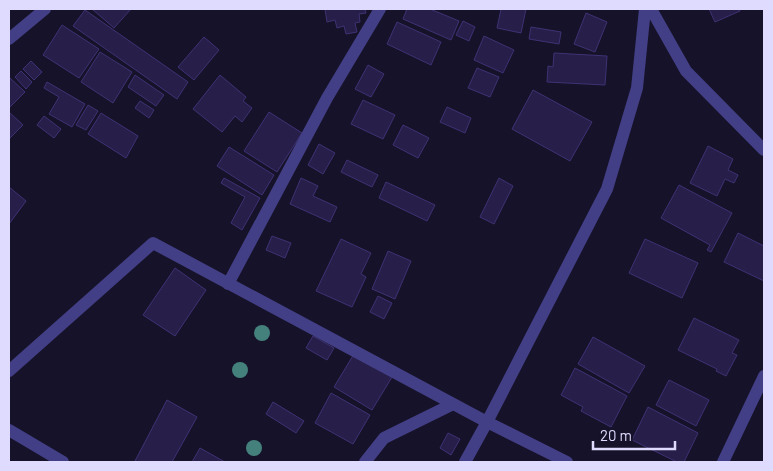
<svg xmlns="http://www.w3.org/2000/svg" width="773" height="471" font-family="Barlow,sans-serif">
<rect width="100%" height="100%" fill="#161229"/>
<path fill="#271e49" stroke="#3f3274" d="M 92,9 L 131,9 L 114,28 Z
M 325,9 L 365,9 L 366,13 L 359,14 L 360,22 L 355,23 L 357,32 L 346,34 L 344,26 L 337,28 L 335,20 L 327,22 Z
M 407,9 L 430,9 L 459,21 L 451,40 L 403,19 Z
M 501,9 L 526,9 L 521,33 L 497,28 Z
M 709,9 L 739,9 L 740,11 L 715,22 Z
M 85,10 L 188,82 L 177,99 L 73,26 Z
M 586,13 L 607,22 L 595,52 L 574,44 Z
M 463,21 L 475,27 L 469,41 L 456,35 Z
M 397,22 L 441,42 L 431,65 L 387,44 Z
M 62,25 L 99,49 L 79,78 L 43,55 Z
M 531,27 L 561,32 L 559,44 L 529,39 Z
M 484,36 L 514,50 L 503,73 L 474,60 Z
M 204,37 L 219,50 L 194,80 L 178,67 Z
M 100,52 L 132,72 L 113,103 L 81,82 Z
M 554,53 L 607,56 L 605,85 L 547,82 L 548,66 L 553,67 Z
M 31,61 L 42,72 L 34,80 L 23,69 Z
M 368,65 L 384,74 L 371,97 L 355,89 Z
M 477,68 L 499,77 L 490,97 L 468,88 Z
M 21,71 L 32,82 L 26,89 L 15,77 Z
M 135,75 L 164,95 L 156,106 L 128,87 Z
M 220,75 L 246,97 L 243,101 L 252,108 L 242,122 L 235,116 L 222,132 L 193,109 Z
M 10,78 L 25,92 L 9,108 L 9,80 Z
M 47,82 L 85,104 L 72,127 L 49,114 L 59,97 L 44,88 Z
M 533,90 L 592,122 L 570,161 L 512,129 Z
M 363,100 L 395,115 L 383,139 L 351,124 Z
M 140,101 L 154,110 L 149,118 L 135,108 Z
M 88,105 L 98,111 L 86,130 L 76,125 Z
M 447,107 L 471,118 L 465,133 L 440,122 Z
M 9,112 L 23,125 L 9,139 Z
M 269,112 L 302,133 L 277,172 L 244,151 Z
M 101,113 L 138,136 L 126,158 L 88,134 Z
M 44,116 L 61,129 L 54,138 L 37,125 Z
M 403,125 L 429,138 L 418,158 L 393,145 Z
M 319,144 L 335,153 L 323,174 L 308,165 Z
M 708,146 L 733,159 L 728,170 L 738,175 L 734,183 L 725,179 L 717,196 L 690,183 Z
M 229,147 L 274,175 L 262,195 L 217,166 Z
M 347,160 L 378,175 L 372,187 L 341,172 Z
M 224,178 L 260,198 L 242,230 L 231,223 L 245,197 L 221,183 Z
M 301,178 L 318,186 L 313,196 L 337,207 L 330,222 L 290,204 Z
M 499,178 L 513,186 L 494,224 L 480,217 Z
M 386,182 L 435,205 L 427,221 L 379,198 Z
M 679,185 L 732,213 L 711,252 L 707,250 L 710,245 L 661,218 Z
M 9,187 L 26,201 L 9,224 Z
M 738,233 L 764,246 L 764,281 L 724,262 Z
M 272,236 L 291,243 L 285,258 L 266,250 Z
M 341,239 L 371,253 L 361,274 L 366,277 L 352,307 L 316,291 Z
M 645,239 L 698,263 L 682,298 L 629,273 Z
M 388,251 L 411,261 L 395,299 L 372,289 Z
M 175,268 L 206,290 L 175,336 L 143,315 Z
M 378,296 L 392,303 L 384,319 L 370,312 Z
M 694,318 L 739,340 L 732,353 L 737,355 L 726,376 L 716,371 L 717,369 L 678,350 Z
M 313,336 L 334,348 L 327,360 L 306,348 Z
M 593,337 L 645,366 L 629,393 L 578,364 Z
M 354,354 L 392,377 L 372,410 L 334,387 Z
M 575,368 L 627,396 L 611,427 L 581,411 L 583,407 L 561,395 Z
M 669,380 L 709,400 L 696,426 L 656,405 Z
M 331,393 L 370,415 L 353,444 L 315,423 Z
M 167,400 L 197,417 L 172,462 L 138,462 L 135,461 Z
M 273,402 L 304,421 L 296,433 L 266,414 Z
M 648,407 L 698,433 L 684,462 L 677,462 L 632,440 Z
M 448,433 L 460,439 L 451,455 L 440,448 Z
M 200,448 L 225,462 L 192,462 Z"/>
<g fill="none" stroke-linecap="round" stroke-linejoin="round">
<path stroke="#423f86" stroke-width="12" d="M 651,9 L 686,71 L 764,150
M 9,39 L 45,9
M 228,284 L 327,98 L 380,9
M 9,371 L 153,243 L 487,422 L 567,462
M 9,430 L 63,462
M 365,462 L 384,438 L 453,404
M 465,462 L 487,422 L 607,189 L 637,88 L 645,9
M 723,462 L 764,376"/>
</g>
<g fill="#44817c">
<circle cx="262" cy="333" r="8"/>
<circle cx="240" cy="370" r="8"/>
<circle cx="254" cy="448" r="8"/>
</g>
<rect width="773" height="471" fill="none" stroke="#dfdbfe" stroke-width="20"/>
<path d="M593 441v8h82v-8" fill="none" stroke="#dfdbfe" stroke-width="2.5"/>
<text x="600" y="441" font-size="15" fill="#dfdbfe" stroke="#161229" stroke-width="4" paint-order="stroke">20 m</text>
</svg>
